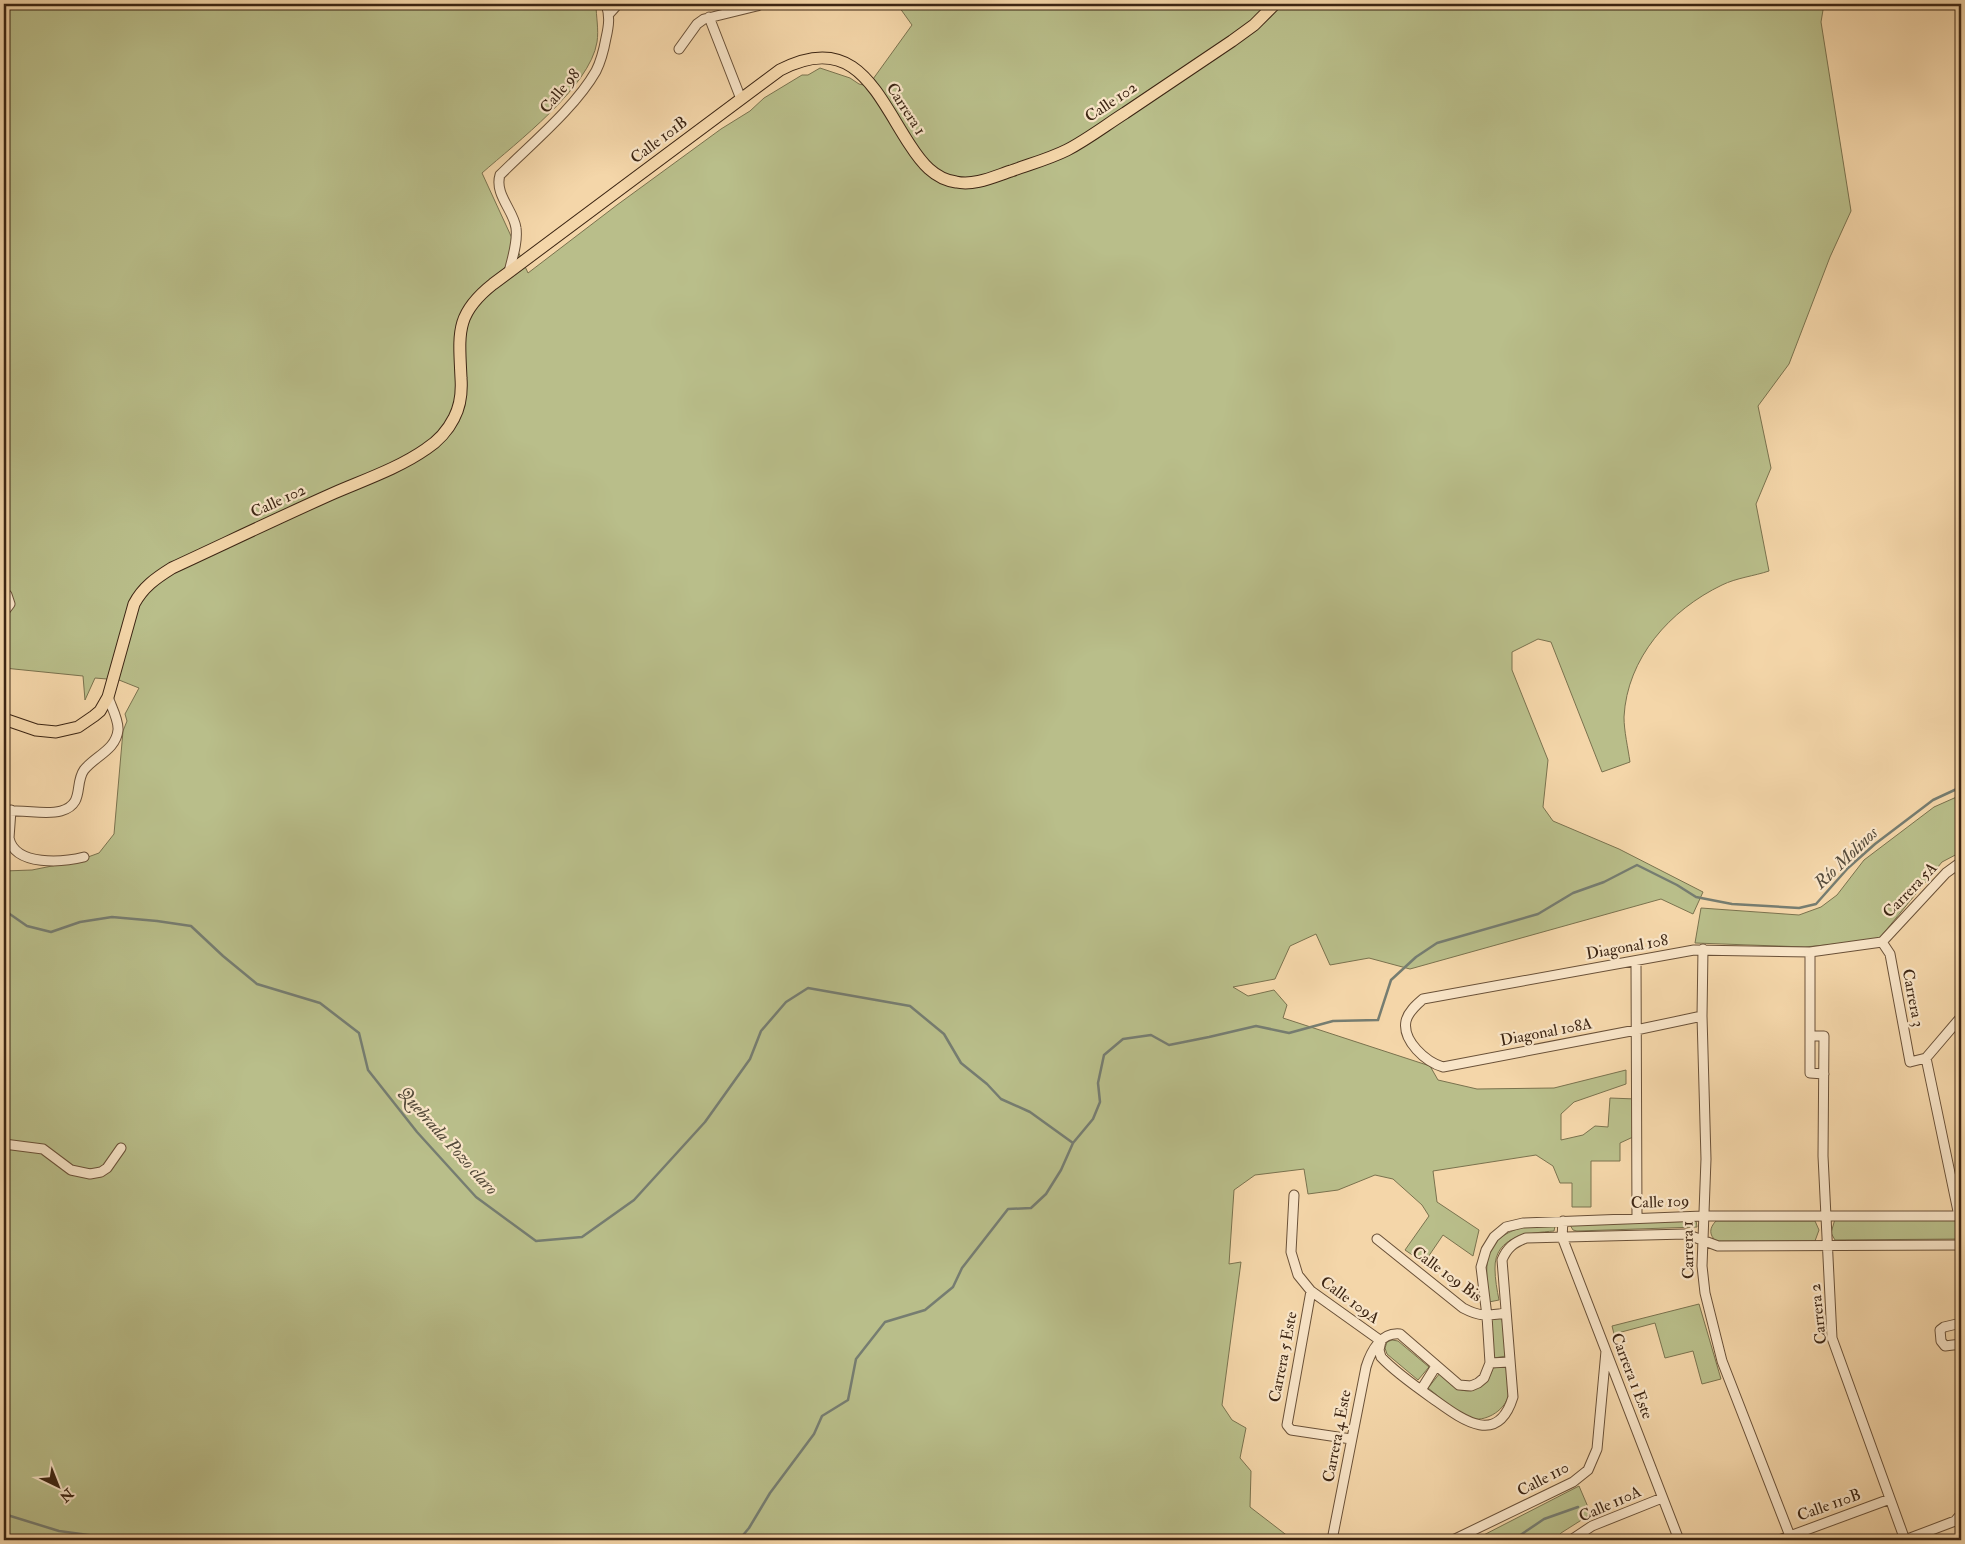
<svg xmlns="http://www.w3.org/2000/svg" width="1965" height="1544" font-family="'IM FELL Double Pica',serif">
<rect width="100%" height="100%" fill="#f4d6a9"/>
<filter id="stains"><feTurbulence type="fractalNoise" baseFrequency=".004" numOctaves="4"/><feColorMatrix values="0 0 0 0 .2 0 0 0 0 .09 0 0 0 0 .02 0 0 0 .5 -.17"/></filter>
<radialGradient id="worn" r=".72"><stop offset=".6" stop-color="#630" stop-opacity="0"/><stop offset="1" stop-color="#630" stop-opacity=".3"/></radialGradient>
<path fill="#b9be8a" stroke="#7a724e" d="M 4,4 L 596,4 C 596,16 599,30 597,42 C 590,87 516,143 482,173 L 528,273 L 617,205 L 721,129 L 750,111 L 764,98 L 802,75 L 808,75 L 820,68 L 850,78 L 859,84 L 868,86 L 912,25 L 897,4 L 1824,4 L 1821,22 L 1851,211 L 1830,257 L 1789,364 L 1758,406 L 1771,468 L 1756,504 L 1769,571 C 1754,576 1736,578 1722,585 C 1670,610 1627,658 1624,717 C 1624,731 1628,748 1630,762 L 1602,772 L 1551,642 L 1538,639 L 1512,652 L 1512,670 L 1548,760 L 1543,807 L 1553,821 L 1619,849 L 1703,892 L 1693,914 L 1661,899 L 1410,969 L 1369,958 L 1330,965 L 1316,934 L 1290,946 L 1275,979 L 1233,987 L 1248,996 L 1274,990 L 1287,1005 L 1283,1018 L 1430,1066 L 1438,1080 L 1477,1089 L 1554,1088 L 1626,1070 L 1626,1084 L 1574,1102 L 1561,1114 L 1561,1140 L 1583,1135 L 1595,1126 L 1608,1127 L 1610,1098 L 1636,1099 L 1633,1137 L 1620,1143 L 1620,1161 L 1591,1161 L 1591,1207 L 1572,1207 L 1572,1183 L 1560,1183 L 1553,1166 L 1536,1155 L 1433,1171 L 1437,1202 L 1479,1230 L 1473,1256 L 1443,1235 L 1424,1263 L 1405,1250 L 1429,1216 L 1422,1205 L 1393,1179 L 1375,1175 L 1338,1190 L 1308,1194 L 1304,1169 L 1255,1175 L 1234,1190 L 1229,1264 L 1241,1262 L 1222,1405 L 1232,1420 L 1246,1428 L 1240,1458 L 1251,1471 L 1250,1507 L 1289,1537 L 1289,1540 L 4,1540 L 4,871 L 32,870 L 77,861 L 99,853 L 114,834 L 123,731 L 127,721 L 125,714 L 139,688 L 119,680 L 95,678 L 85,700 L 83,676 L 4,668 Z
M 1961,795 L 1961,852 L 1942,862 L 1878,940 L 1805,947 L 1695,943 L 1701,908 L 1799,915 L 1821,907 L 1837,895 L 1864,860 L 1934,807 Z
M 1835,1219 L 1961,1220 L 1961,1239 L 1835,1240 L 1831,1233 Z
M 1696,1220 L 1697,1227 L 1577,1231 L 1573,1230 L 1570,1225 Z
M 1716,1221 L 1815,1221 L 1819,1230 L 1815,1241 L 1716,1241 C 1709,1235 1709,1228 1716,1221 Z
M 1527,1226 L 1555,1226 L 1554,1231 C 1530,1233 1494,1235 1495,1269 C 1495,1279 1497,1290 1499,1300 L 1489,1302 C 1485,1262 1481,1238 1527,1226 Z
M 1699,1304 L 1721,1379 L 1702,1384 L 1693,1351 L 1665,1358 L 1655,1323 L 1614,1334 L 1612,1326 Z
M 1502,1318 L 1506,1356 L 1494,1358 L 1491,1319 Z
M 1392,1340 L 1398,1341 L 1429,1367 L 1418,1380 L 1387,1354 L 1385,1348 L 1387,1342 Z
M 1507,1366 C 1507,1375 1510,1388 1508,1397 C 1504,1411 1484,1423 1470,1418 C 1455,1412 1441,1398 1428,1388 L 1440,1373 C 1446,1378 1452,1385 1459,1389 C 1475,1396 1489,1381 1493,1368 Z
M 1579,1486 L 1591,1514 L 1561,1533 L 1555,1540 L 1474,1540 Z"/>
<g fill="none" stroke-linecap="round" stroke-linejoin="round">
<path stroke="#767d71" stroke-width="2.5" d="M 4,910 L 27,926 L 51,932 L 80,922 L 112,917 L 157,921 L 191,926 L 223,956 L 257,984 L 320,1003 L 359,1033 L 368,1070 L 417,1132 L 476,1197 L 536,1241 L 582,1237 L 634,1200 L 705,1122 L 750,1059 L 761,1031 L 786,1002 L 808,988 L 910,1006 L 944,1034 L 961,1063 L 987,1084 L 1001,1099 L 1030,1112 L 1073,1143
M 4,1514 L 59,1531 L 125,1540
M 739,1540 L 749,1528 L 770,1493 L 814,1434 L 822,1416 L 848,1400 L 856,1359 L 885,1322 L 925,1310 L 953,1287 L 962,1268 L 1008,1209 L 1031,1208 L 1046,1194 L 1061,1170 L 1073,1143 L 1093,1119 L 1100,1102 L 1098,1083 L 1104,1055 L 1123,1039 L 1151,1035 L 1169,1045 L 1209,1037 L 1256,1026 L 1289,1033 L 1333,1021 L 1378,1020 L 1391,980 L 1416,957 L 1437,943 L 1538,914 L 1573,893 L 1604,882 L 1637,865 L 1677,885 L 1696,897 L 1732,904 L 1799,908 L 1816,904 L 1848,868 L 1875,844 L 1933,800 L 1961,787
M 1513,1540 L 1544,1519 L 1578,1507"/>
<g stroke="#6a5138" stroke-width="11">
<path id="minor" d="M 609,14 L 618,4
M 709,17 L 741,99
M 679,49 L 697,24 L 704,19 L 757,6 L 761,4
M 509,272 C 512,259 518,242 516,228 C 514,211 494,194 500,175 C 530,145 575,108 596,71 C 601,61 604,49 606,38 C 609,25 610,16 606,4
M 4,592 L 7,595 L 10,604 L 4,612
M 11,810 L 9,838 C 15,867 64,862 84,857
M 4,812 C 22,808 43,816 61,811 C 85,804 74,784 84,770 C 95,756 116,750 118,730 C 119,720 111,706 108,697
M 1882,942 L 1890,954 L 1910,1062 L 1926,1058 L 1961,1017
M 1882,942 L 1946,873 L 1961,862
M 1703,949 L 1702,1016 L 1706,1159 L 1702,1266 L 1705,1293 L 1722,1361 L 1790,1536
M 1810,952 L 1810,1073 L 1824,1074
M 1636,962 L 1637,1218
M 1702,1016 L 1636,1030 L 1443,1067 C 1426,1062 1402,1041 1406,1021 C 1408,1012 1416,1005 1423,999 L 1694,950 L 1810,952 L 1882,942
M 1811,1036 L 1824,1036 L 1823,1156 L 1832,1338 L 1905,1540 L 1955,1521 L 1961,1514
M 1926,1058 L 1959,1216
M 4,1144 L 43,1149 L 71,1170 L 90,1174 L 101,1172 L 107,1168 L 121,1148
M 1294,1195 L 1291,1252 L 1298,1275 L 1311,1291 L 1381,1341
M 1563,1221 L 1562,1237 L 1679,1540
M 1377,1239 L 1463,1308 C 1480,1317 1487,1316 1505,1313
M 1311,1291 L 1287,1425 L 1291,1430 L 1351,1439
M 1961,1323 L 1944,1327 L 1940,1330 L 1941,1341 L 1945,1346 L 1961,1344
M 1381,1341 L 1379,1350 L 1381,1357 C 1395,1372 1415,1386 1432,1398 C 1459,1417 1497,1449 1513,1397 L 1502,1260 C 1507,1248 1513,1243 1526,1238 L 1686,1234 L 1718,1246 L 1961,1245
M 1490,1363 L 1510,1362
M 1421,1390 L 1436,1366
M 1332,1540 L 1366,1367 C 1371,1351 1381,1332 1400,1334 L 1459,1385 L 1471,1386 L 1478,1383 L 1484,1378 L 1490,1363 L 1487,1316 L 1481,1267 L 1486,1250 L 1494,1237 L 1506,1227 L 1523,1223 L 1703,1216 L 1961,1216
M 1453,1540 L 1573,1482 L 1588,1470 L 1597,1449 L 1606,1351
M 1571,1540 L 1592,1526 L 1662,1498
M 1779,1540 L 1890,1499"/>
</g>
<g stroke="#3c2513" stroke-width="13">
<path id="major" d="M 4,719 L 36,730 L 56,732 L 78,727 L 94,716 L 100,711 L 108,697 L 134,604 C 143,587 156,578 172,568 C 226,543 280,517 334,493 C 364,480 399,468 426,449 C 437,442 448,430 454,418 C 461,405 462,392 461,378 C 459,333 455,314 493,284 L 780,70 C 855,31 876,93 910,145 C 921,162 934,179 956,182 C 974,186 993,177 1011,171 C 1030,164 1049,159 1067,150 C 1088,139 1106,125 1125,113 C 1161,89 1196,65 1232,41 L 1254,25 L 1275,4"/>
</g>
<use href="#minor" stroke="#f8e4c7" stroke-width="9"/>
<use href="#major" stroke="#f4d6a9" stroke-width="11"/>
</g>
<g text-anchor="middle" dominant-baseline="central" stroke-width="4.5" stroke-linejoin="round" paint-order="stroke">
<g font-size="16" fill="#3c2513" stroke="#f8e4c7">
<text transform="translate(560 91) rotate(-50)">Calle 98</text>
<text transform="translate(1111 102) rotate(-34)">Calle 102</text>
<text transform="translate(906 109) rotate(57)">Carrera 1</text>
<text transform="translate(659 140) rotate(-37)">Calle 101B</text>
<text transform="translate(278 501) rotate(-25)">Calle 102</text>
<text transform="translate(1910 890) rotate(-46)">Carrera 5A</text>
<text transform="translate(1627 947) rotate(-10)">Diagonal 108</text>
<text transform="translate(1913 998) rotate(79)">Carrera 3</text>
<text transform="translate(1546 1032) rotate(-11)">Diagonal 108A</text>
<text transform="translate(1660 1202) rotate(-2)">Calle 109</text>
<text transform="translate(1688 1250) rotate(-91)">Carrera 1</text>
<text transform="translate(1447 1274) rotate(36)">Calle 109 Bis</text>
<text transform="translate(1350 1300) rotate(36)">Calle 109A</text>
<text transform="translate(1818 1314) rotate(-96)">Carrera 2</text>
<text transform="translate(1283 1357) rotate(-79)">Carrera 5 Este</text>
<text transform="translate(1632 1376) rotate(69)">Carrera 1 Este</text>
<text transform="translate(1337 1436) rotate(-79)">Carrera 4 Este</text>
<text transform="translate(1543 1479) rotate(-28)">Calle 110</text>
<text transform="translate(1610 1504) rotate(-24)">Calle 110A</text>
<text transform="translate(1829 1505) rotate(-20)">Calle 110B</text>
</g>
<g font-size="18" font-style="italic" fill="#544a3a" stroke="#f8e4c7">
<text transform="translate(1846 858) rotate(-44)">Río Molinos</text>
<text transform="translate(448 1141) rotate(48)">Quebrada Pozo claro</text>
</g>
</g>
<rect width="1965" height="1544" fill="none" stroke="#f4d6a9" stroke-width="20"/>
<rect x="5" y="5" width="1955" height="1534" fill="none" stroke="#3c2513" stroke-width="2.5"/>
<rect x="10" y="10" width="1945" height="1524" fill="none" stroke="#3c2513"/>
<g transform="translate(58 1486) rotate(137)" stroke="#f8e4c7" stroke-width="4" paint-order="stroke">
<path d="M0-4L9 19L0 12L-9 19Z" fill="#3c2513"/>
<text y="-8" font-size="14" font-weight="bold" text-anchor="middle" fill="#3c2513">N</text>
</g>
<rect width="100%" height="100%" filter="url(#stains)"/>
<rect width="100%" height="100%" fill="url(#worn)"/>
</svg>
